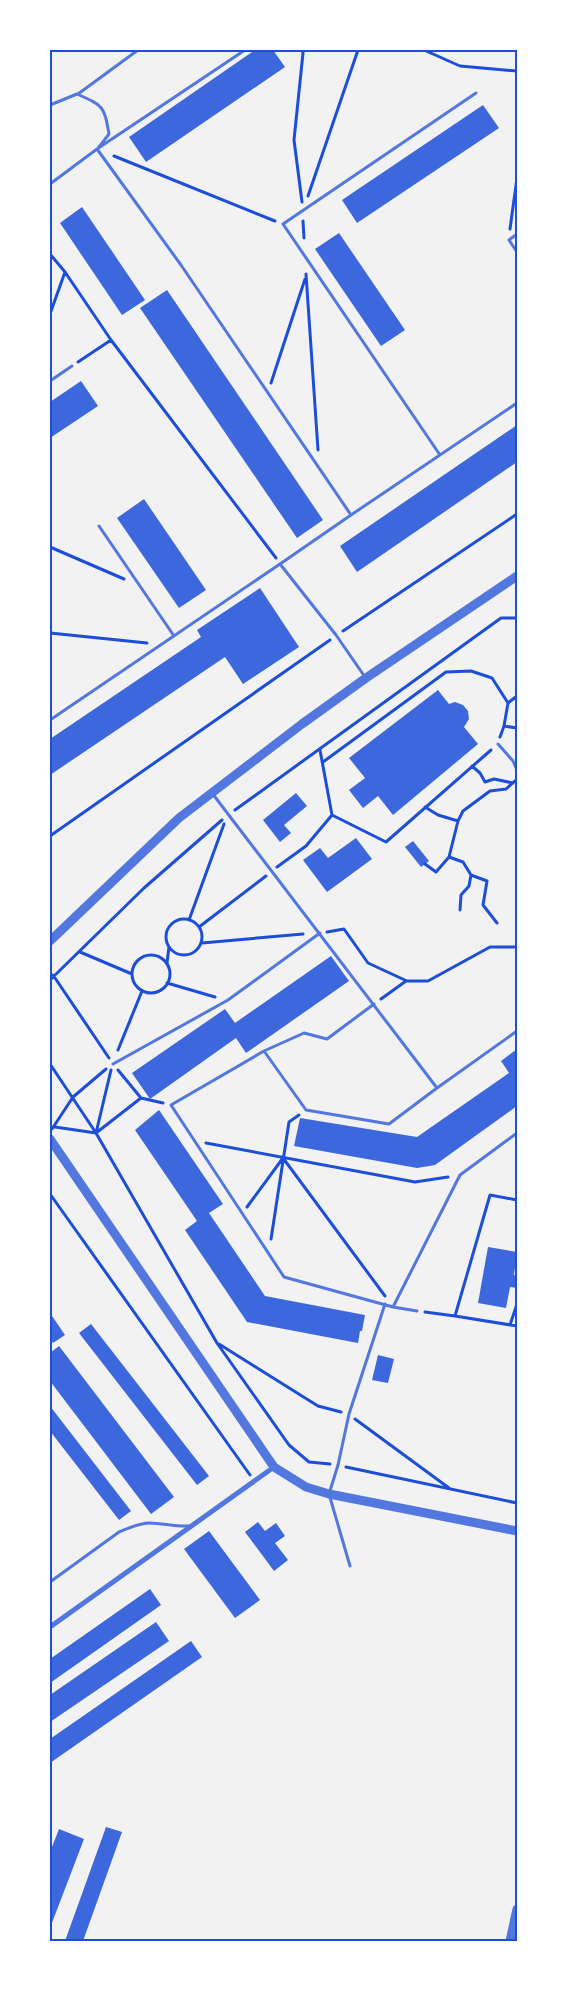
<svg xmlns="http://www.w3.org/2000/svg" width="567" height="1991" font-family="'DM Sans',sans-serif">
<rect width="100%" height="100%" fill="#f2f2f2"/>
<path fill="#3d67dc" d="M 255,50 L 273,50 L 285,67 L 146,162 L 129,137 Z
M 483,105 L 499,128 L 357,223 L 342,200 Z
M 82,207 L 145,300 L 122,315 L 60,223 Z
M 339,233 L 405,330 L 381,346 L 315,249 Z
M 167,290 L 323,520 L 297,538 L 140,308 Z
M 81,381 L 98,406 L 50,438 L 50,402 Z
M 517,425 L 517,462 L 357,572 L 340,546 Z
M 144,499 L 206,590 L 179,608 L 117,518 Z
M 260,588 L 299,647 L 243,684 L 225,657 L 50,775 L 50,739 L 201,637 L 197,630 Z
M 438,690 L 449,704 L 455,702 L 463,705 L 468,711 L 469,719 L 464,727 L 478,744 L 393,815 L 378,796 L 363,808 L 349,790 L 365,778 L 349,758 Z
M 296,793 L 307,806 L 284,825 L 291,833 L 280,842 L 263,820 Z
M 356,838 L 372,859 L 327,892 L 303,860 L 320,848 L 328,858 Z
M 413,841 L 429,861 L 421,867 L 405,847 Z
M 331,956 L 349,981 L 246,1053 L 236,1038 L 150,1099 L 132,1073 L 225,1009 L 235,1023 Z
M 517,1049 L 517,1106 L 435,1165 L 417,1168 L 294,1146 L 300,1118 L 417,1137 L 509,1073 L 501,1061 Z
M 159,1110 L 223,1204 L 209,1213 L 265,1296 L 365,1315 L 362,1331 L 360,1331 L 358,1343 L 247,1322 L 185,1230 L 197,1221 L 135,1130 Z
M 488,1247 L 517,1252 L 514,1275 L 517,1276 L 517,1288 L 510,1287 L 506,1308 L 478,1303 Z
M 50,1313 L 65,1335 L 53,1343 L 50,1338 Z
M 91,1324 L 209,1476 L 197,1485 L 79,1333 Z
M 59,1346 L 174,1497 L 151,1514 L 50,1381 L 50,1353 Z
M 378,1355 L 394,1359 L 388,1383 L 372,1380 Z
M 50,1406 L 131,1511 L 119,1520 L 50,1431 Z
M 258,1522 L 265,1531 L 276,1523 L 285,1536 L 275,1543 L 288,1560 L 274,1571 L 245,1532 Z
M 209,1531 L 260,1600 L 235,1618 L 184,1549 Z
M 150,1589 L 161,1605 L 50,1683 L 50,1659 Z
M 156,1622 L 169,1641 L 50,1722 L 50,1695 Z
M 191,1641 L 202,1657 L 50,1763 L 50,1739 Z
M 106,1827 L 122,1832 L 83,1941 L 65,1941 Z
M 59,1829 L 84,1839 L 50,1928 L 50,1852 Z"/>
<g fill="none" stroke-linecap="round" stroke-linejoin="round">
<path stroke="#1d4ed8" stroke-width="3" d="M 302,50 L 303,53 L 294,140 L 302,202
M 424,50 L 460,66 L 517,71
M 516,50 L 517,52
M 114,156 L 275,221
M 308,196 L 358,50
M 303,221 L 304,238
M 510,229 L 517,178
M 50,254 L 65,272 L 111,340 L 276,558
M 306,274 L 318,450
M 50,314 L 65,272
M 78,362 L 111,340
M 271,383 L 305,279
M 50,547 L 124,579
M 343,631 L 517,514
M 50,633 L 147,643
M 508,703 L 517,696
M 504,726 L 517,728
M 320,750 L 332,815 L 386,842 L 491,750
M 323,762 L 446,672 L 471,671 L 492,678 L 508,703 L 504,726 L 500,737
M 472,766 L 480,773 L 485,782 L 494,779 L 513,783
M 425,807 L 438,815 L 458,821 L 463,811 L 490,791 L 506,789 L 517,779
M 235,810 L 501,618 L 517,618
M 50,836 L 330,640
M 449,857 L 463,862 L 471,875 L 469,886 L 461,895 L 460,910
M 425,864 L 436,872 L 449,857 L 458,821
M 277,867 L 306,846 L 332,815
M 471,875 L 487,881 L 483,905 L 497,923
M166 937a18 18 0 1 1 36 0a18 18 0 1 1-36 0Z
M 189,920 L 224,824
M 199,927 L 266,876
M 327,932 L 344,929 L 368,963 L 407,981 L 428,981 L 490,947 L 517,947
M 202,943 L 303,934
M 80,952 L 132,974
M132 974a19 19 0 1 1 38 0a19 19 0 1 1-38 0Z
M 167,963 L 169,947
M 53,975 L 109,1058
M 50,980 L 144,888 L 222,820
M 167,983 L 215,997
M 381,999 L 406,981
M 118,1050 L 142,991
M 50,1064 L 96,1133 L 111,1070
M 118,1070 L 141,1098 L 163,1103
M 55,1127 L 96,1133 L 141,1098
M 52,1129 L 73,1097 L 106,1069
M 96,1133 L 217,1343 L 289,1445 L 309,1462 L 330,1464
M 206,1143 L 415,1182 L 448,1177
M 50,1194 L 250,1475
M 247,1207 L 283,1158 L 385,1296
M 271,1239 L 289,1122 L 299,1115
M 425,1312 L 455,1316 L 490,1195 L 517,1200
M 455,1316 L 517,1326
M 510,1325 L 517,1304
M 219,1344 L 318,1406 L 341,1412
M 355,1419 L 449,1488
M 346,1467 L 517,1503"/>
<path stroke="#5277de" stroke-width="3" d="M 78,94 L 138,50
M 50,105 L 77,94 C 104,106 104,106 109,134 L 99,147
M 97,149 L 181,265 L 351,515 L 280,564 L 336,635 L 365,677
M 50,184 L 97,149 L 245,50
M 517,234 L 509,240 L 517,252
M 50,381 L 72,366
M 440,455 L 283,224 L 476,93
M 351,515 L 517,403
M 99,526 L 174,636
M 50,720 L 280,564
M 498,744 L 513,761 L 517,770
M 212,793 L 437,1088 L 517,1031
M 264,1051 L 304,1033 L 327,1039 L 374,1004
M 113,1064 L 228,1000 L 320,933
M 393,1307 L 460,1175 L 517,1133
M 417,1311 L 393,1307 L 284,1277 L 171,1105 L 264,1051 L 306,1110 L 389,1124 L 437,1088
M 350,1566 L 329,1494 L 338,1465 L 349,1414 L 385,1304
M 50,1582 L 119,1532 C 129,1528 139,1523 149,1523 C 163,1523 175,1527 189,1526"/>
<path stroke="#5277de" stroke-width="5" d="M 50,1627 L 274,1467"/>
<path stroke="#5277de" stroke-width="9" d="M 50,941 L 179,818 L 302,724 L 366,678 L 517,576
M 50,1139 L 274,1467 L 306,1487 L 329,1494 L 517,1531
M 510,1941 L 517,1909"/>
</g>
<rect width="567" height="1991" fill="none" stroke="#ffffff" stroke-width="102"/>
<rect x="51" y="51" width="465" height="1889" fill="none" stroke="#1d4ed8" stroke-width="2"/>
</svg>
